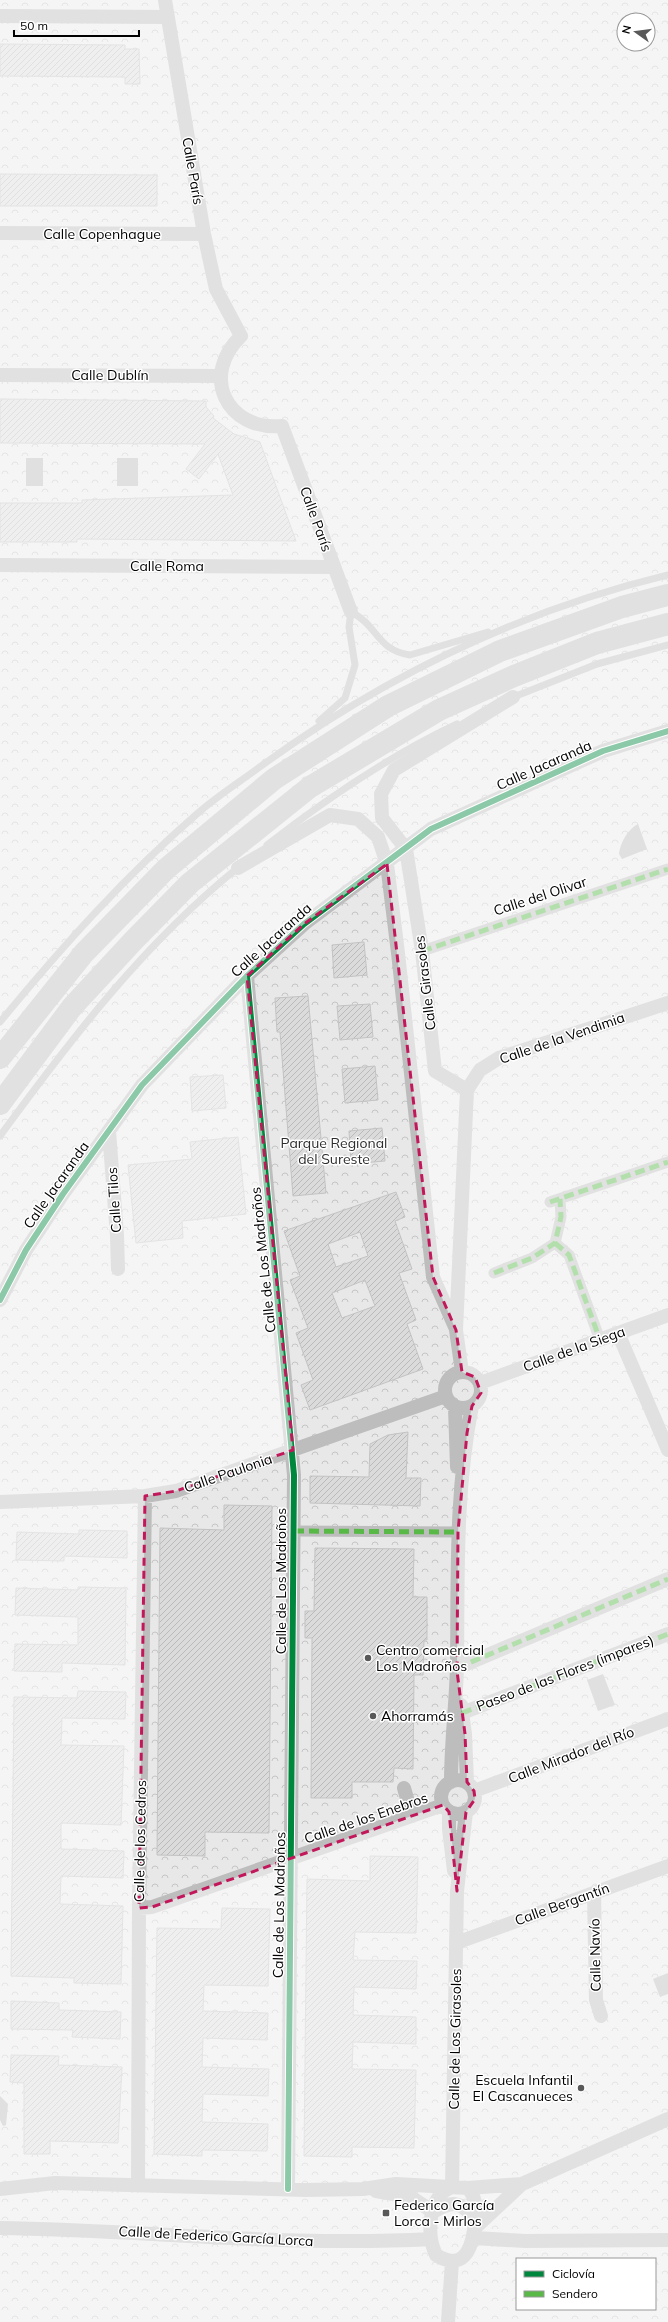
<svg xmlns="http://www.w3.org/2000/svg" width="668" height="2322" font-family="Mulish,sans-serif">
<defs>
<pattern id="park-crowns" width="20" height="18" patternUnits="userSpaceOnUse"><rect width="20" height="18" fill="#e8e8e8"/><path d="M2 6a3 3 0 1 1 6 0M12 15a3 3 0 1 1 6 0" fill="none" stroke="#c5c5c5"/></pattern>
<pattern id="building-hatch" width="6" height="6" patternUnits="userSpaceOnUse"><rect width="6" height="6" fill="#dbdbdb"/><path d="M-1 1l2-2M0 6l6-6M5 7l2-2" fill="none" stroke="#bababa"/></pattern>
</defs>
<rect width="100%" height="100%" fill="#fff"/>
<path fill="url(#park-crowns)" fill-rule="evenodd" d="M 0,0 L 668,0 L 668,2322 L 0,2322 ZM 624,20 L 648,20 L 648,44 L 624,44 ZM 517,2259 L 655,2259 L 655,2309 L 517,2309 Z"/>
<path fill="#bababa" d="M 26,458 L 43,458 L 43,486 L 26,486 Z
M 117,458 L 138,458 L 138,486 L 117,486 Z
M 638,824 L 647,849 L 622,859 L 619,854 C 620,843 628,829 638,824 Z
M 603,1674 L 615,1705 L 598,1711 L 587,1680 Z
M 668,1973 L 668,1994 L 660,1997 L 653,1979 Z
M 0,2096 L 8,2104 L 6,2125 L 3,2126 L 0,2120 Z"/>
<path fill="url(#building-hatch)" stroke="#c3c3c3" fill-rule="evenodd" d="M 0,44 L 125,45 L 125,49 L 139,49 L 140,84 L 125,84 L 125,77 L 0,76 Z
M 0,174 L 157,175 L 157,206 L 0,206 Z
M 0,399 L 206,401 L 206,407 L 214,416 L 213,418 L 234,434 L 260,442 L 296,541 L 77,539 L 77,542 L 0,542 L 0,503 L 82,503 L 82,500 L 233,495 L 218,454 L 199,479 L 186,469 L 205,444 L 0,443 Z
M 364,942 L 367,975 L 334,978 L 332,945 Z
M 308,996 L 326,1193 L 293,1196 L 280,1032 L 277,1032 L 275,998 Z
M 370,1004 L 373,1037 L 340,1040 L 337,1006 Z
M 375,1066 L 378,1100 L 345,1103 L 342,1069 Z
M 223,1075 L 226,1108 L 192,1111 L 190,1077 Z
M 382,1128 L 385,1161 L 351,1164 L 349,1131 Z
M 238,1137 L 246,1214 L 182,1221 L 183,1238 L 136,1243 L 128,1165 L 192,1159 L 190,1142 Z
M 396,1192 L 405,1217 L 395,1221 L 412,1269 L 399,1273 L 416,1320 L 407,1324 L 423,1369 L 310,1410 L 301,1385 L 313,1380 L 296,1333 L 308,1328 L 290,1280 L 300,1276 L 284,1231 ZM 360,1232 L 368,1256 L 336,1267 L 328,1244 ZM 365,1280 L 375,1306 L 342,1318 L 332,1293 Z
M 408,1432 L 406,1478 L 421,1478 L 420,1506 L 310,1503 L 310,1476 L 369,1477 L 370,1444 L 388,1435 Z
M 224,1505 L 272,1506 L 269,1833 L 205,1832 L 205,1856 L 157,1855 L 160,1528 L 224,1530 Z
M 79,1530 L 127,1531 L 127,1558 L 64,1556 L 64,1561 L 16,1560 L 17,1532 L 79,1534 Z
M 315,1548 L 414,1549 L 413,1597 L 427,1597 L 427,1640 L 424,1640 L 423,1675 L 414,1675 L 413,1769 L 394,1768 L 393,1782 L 352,1782 L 352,1798 L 311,1798 L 312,1638 L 305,1638 L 305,1611 L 314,1611 Z
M 78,1587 L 126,1588 L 125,1665 L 62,1663 L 62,1672 L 14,1671 L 15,1644 L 78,1645 L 78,1617 L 15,1615 L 16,1588 L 78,1590 Z
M 78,1691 L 126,1692 L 125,1719 L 62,1718 L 61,1745 L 124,1746 L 121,1825 L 61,1823 L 61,1849 L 124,1851 L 123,1878 L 61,1876 L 60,1904 L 123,1906 L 121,1984 L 74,1983 L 74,1978 L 11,1976 L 14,1697 L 77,1698 Z
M 370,1856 L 418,1857 L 416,1933 L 355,1932 L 353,1960 L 417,1961 L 416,1989 L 354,1987 L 353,2015 L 416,2017 L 416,2044 L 353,2042 L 352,2069 L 416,2070 L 414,2148 L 352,2147 L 352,2157 L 304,2156 L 307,1879 L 370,1881 Z
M 222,1908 L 270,1909 L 268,1986 L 204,1985 L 203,2011 L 268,2013 L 267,2040 L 203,2038 L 202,2067 L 269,2069 L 268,2096 L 203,2094 L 202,2122 L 268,2124 L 267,2151 L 202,2150 L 202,2156 L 154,2154 L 157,1928 L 221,1929 Z
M 11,2001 L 59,2003 L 59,2010 L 121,2012 L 120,2039 L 72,2037 L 73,2030 L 11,2029 Z
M 11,2055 L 59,2056 L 58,2065 L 122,2067 L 118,2143 L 50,2141 L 50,2154 L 24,2154 L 24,2083 L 10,2082 Z"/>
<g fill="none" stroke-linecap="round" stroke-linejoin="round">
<path stroke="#bdbdbd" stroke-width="7" d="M 511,698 L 597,664 L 668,645
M 319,721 L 345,698 L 355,665 L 349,627 L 351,612 C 378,625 376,650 410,655 L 488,632
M 267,845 C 326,799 389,756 457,724
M 0,1022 C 61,948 125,876 198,813 C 216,797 238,783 257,769 C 381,678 519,611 668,575
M 0,1136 C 71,1039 145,942 240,866"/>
<path stroke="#bdbdbd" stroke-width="11" d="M 422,951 L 668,869
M 550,1202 L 668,1162
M 555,1243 L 569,1255 L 600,1340
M 494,1273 L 532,1258 L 555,1243 L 561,1217 L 560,1199
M 294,1531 L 458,1532"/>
<path stroke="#bdbdbd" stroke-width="14" d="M 165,0 L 204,234 L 216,289 L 241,336 C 200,375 226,431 282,426 L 351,612
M 0,16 L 167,17
M 0,233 L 204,234
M 0,375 L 220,376
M 0,565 L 334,567
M 238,868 L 330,815 L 358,819 L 378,837 L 387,864 L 398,953 L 433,1277 L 455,1327
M 247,976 L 294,1475 L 288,2189
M 467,1090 L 480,1070 L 499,1058 L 668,1003
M 109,1131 L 117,1236 L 118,1269
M 0,1300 L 26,1250 L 63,1194 L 142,1085 L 247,976 L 304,924 L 431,829 L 603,751 L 668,731
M 618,1333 L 668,1450
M 462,1372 L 456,1330 L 467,1090 L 435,1071 L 422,951 L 406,849 L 382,818 L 381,794 L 394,770 L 513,697
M445 1390a18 18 0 1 1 36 0a18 18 0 1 1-36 0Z
M 480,1383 L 668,1315
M 455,1407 L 457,1467
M 0,1502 L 145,1496 L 176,1491 L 446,1396
M 457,1668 L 668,1579
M 461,1705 L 465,1734 L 467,1782
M 462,1713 L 668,1634
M441 1797a17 17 0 1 1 34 0a17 17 0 1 1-34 0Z
M 451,1782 C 451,1743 456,1705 457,1666 C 458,1579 455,1492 472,1406
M 404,1788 L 412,1816
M 474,1791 L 668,1719
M 449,1812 L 449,1829 L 454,1871
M 594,1893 L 596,2000 L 601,2016
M 139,1908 L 152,1907 L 443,1805
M 456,1943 L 668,1866
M 138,2185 L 139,1908 L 145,1496
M 452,2187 L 457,1891 L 466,1812
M 468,2188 L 522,2184
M 0,2189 L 55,2183 L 306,2190 L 363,2189 L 396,2184 L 468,2188 C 476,2198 476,2206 475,2218
M 376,2191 L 411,2197 L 433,2212
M 433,2212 C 453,2200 459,2201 475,2218 C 474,2242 467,2274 436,2255 C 426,2234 428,2195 452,2187
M 0,2228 C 143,2230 288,2247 431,2239
M 475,2228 L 522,2184 L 668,2119
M 474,2238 L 525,2241 L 668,2240
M 448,2322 L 452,2261"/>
<path stroke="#bdbdbd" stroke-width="22" d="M 0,1058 L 84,953 L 166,869 L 274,779 L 388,706 L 500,651 L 622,607 L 668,595
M 0,1104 L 72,1007 L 134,940 L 190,883 L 310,787 L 439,710 L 514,676 L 597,643 L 668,624"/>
<path stroke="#58b947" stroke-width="5" stroke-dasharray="10 5" stroke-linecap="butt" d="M 422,951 L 668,869
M 550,1202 L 668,1162
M 555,1243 L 569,1255 L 600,1340
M 494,1273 L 532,1258 L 555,1243 L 561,1217 L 560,1199
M 294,1531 L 458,1532
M 457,1668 L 668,1579
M 462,1713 L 668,1634"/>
<g stroke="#fff" stroke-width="8">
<path id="cycleway" d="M 247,976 L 294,1475 L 288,2189
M 0,1300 L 26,1250 L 63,1194 L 142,1085 L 247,976 L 304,924 L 431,829 L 603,751 L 668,731"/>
</g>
<use href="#cycleway" stroke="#00873e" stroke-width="6"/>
</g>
<path d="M0 0H668V2322H0ZM 387,864 L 433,1277 L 456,1330 L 462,1372 L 475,1377 L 481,1393 L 472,1406 L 467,1433 L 458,1532 L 457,1671 L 465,1734 L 467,1782 L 474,1791 L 475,1799 L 466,1812 L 457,1891 L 449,1812 L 443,1805 L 152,1907 L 139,1908 L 145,1496 L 176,1491 L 293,1450 L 247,976 L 304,924 Z" fill="#fff" fill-opacity=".55" fill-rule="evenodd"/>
<path fill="none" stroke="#c2185b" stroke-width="3" stroke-dasharray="8 5" stroke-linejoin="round" d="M 387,864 L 433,1277 L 456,1330 L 462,1372 L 475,1377 L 481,1393 L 472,1406 L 467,1433 L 458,1532 L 457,1671 L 465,1734 L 467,1782 L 474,1791 L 475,1799 L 466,1812 L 457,1891 L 449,1812 L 443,1805 L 152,1907 L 139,1908 L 145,1496 L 176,1491 L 293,1450 L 247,976 L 304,924 Z"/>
<g fill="#595959" stroke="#fff" stroke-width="1.5">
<circle cx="368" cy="1658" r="4"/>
<circle cx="373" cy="1716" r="4"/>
<circle cx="581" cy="2088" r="4"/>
<rect x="382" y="2209" width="8" height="8" rx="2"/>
</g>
<g text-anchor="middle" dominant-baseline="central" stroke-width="3" stroke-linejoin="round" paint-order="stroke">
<g font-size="14" fill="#000" stroke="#fff">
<text transform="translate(193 171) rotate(80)">Calle París</text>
<text x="102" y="234">Calle Copenhague</text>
<text x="110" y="375">Calle Dublín</text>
<text transform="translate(316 519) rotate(70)">Calle París</text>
<text x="167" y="566">Calle Roma</text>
<text transform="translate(544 765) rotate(-24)">Calle Jacaranda</text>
<text transform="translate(540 896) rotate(-18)">Calle del Olivar</text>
<text transform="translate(271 940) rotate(-42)">Calle Jacaranda</text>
<text transform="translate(425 983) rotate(-97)">Calle Girasoles</text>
<text transform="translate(562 1038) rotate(-19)">Calle de la Vendimia</text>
<text transform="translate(56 1185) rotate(-55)">Calle Jacaranda</text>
<text transform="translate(114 1200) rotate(-94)">Calle Tilos</text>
<text transform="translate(263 1260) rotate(-96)">Calle de Los Madroños</text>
<text transform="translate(574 1349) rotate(-20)">Calle de la Siega</text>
<text transform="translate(228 1473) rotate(-19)">Calle Paulonia</text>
<text transform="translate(281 1581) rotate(-90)">Calle de Los Madroños</text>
<text transform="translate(565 1673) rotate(-21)">Paseo de las Flores (impares)</text>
<text transform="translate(571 1755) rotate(-21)">Calle Mirador del Río</text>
<text transform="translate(366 1818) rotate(-19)">Calle de los Enebros</text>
<text transform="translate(140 1841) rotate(-89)">Calle de los Cedros</text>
<text transform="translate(562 1904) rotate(-20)">Calle Bergantín</text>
<text transform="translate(279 1905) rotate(-89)">Calle de Los Madroños</text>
<text transform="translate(595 1955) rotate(-91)">Calle Navío</text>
<text transform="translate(455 2039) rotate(-89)">Calle de Los Girasoles</text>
<text transform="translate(216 2236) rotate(3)">Calle de Federico García Lorca</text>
</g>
<g font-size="14" fill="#2c2c2c" stroke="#fff">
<text x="334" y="1143">Parque Regional<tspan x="334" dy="16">del Sureste</tspan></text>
</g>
<g font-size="14" fill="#000" stroke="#fff" text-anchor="start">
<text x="376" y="1650">Centro comercial<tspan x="376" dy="16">Los Madroños</tspan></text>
<text x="381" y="1716">Ahorramás</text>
<text x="573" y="2080" text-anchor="end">Escuela Infantil<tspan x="573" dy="16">El Cascanueces</tspan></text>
<text x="394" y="2205">Federico García<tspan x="394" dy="16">Lorca - Mirlos</tspan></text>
</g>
</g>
<rect x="516" y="2258" width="140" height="52" fill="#ffffff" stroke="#999999"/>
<rect x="524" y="2271" width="20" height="6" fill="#00873e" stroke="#999999"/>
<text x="552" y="2278" font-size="12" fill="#000000">Ciclovía</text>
<rect x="524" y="2291" width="20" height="6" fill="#58b947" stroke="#999999"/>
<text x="552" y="2298" font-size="12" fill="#000000">Sendero</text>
<g transform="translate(636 32) rotate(284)"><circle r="19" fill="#ffffff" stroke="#999999"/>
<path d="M0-3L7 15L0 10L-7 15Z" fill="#595959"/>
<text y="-6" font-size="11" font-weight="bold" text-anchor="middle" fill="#000000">N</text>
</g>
<path d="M14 30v6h125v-6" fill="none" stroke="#000000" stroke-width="2"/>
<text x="20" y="30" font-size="12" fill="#000000" stroke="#ffffff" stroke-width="3" paint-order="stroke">50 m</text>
</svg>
